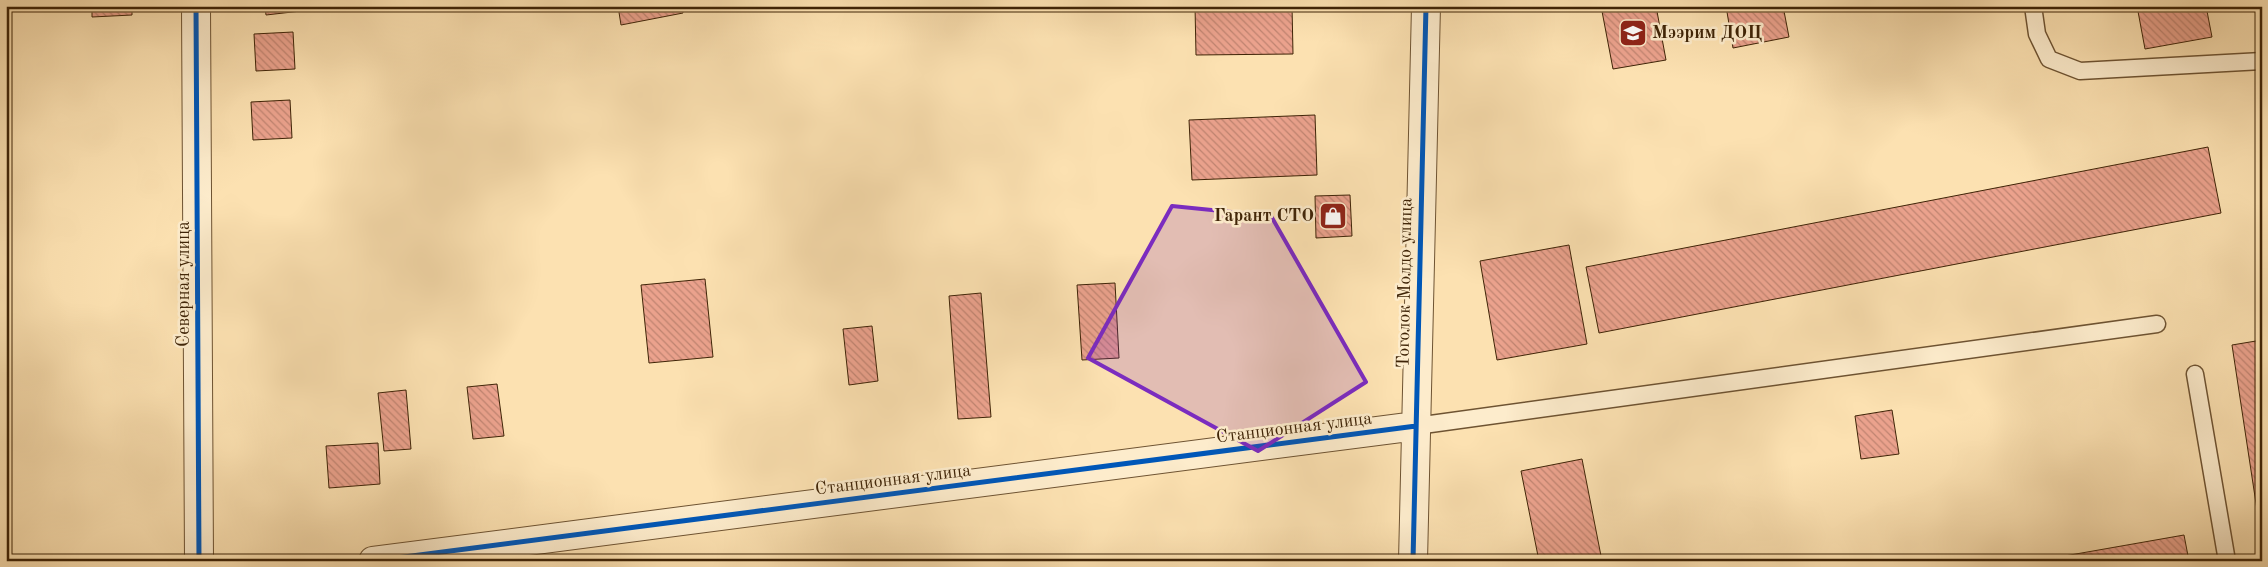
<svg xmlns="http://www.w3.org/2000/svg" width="2268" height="567" font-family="'Old Standard TT',serif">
<defs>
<pattern id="building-back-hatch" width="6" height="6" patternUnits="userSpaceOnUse" patternTransform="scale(1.25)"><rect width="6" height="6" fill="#eba28d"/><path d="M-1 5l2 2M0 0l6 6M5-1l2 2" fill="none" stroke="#c08471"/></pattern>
</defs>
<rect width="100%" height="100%" fill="#fce1b1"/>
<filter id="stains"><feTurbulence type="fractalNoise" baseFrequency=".004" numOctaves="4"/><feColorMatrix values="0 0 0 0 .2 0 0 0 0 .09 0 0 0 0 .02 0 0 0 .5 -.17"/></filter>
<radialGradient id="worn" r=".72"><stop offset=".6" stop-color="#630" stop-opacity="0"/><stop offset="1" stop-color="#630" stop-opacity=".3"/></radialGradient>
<path fill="url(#building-back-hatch)" stroke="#3f2407" d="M 92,6 L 132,6 L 132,15 L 92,17 Z
M 265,6 L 301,6 L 301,11 L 266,15 Z
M 618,6 L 682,6 L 683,13 L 621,25 Z
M 1195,6 L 1292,6 L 1293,54 L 1196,55 Z
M 1601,6 L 1656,6 L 1666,60 L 1613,69 Z
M 1726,6 L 1783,6 L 1789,37 L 1733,48 Z
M 2137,6 L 2206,6 L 2212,37 L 2145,49 Z
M 293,32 L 295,69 L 256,71 L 254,34 Z
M 290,100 L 292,138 L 253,140 L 251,102 Z
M 1315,115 L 1317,175 L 1192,180 L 1189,120 Z
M 2208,147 L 2221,213 L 1599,333 L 1586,267 Z
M 1350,195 L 1352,236 L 1316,238 L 1315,196 Z
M 1569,245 L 1587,344 L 1497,360 L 1480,261 Z
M 705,279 L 713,357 L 649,363 L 641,285 Z
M 1115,283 L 1119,358 L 1082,360 L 1077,285 Z
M 981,293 L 991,417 L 958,419 L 949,296 Z
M 872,326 L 878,381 L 849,385 L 843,329 Z
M 2262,340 L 2262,543 L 2232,345 Z
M 497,384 L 504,436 L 473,439 L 467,387 Z
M 406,390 L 411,449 L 384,451 L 378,393 Z
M 1892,410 L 1899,454 L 1861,459 L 1855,416 Z
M 378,443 L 380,484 L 329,488 L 326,446 Z
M 1582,459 L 1602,561 L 1539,561 L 1521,471 Z
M 2184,535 L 2189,561 L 2036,561 Z"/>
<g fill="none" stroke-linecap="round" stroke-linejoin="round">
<g stroke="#6e5332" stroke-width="19">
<path id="lane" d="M 2033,6 L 2037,34 L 2049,59 L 2080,71 L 2262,61
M 2195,374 L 2227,561
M 1416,426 L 2157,324"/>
</g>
<g stroke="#6e5332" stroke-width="30">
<path id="street" d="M 196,6 L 199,561
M 373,561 L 1416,426
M 1413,561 L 1426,6"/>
</g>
<use href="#lane" stroke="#fdeccc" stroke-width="16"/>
<use href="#street" stroke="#fdeccc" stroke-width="28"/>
<g stroke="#fdeccc" stroke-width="8">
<path id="cycleway" d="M 196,6 L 199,561
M 373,561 L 1416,426
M 1413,561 L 1426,6"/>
</g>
<use href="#cycleway" stroke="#0057b8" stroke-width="5"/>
</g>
<path fill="#7b2cbf" fill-opacity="0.2" stroke="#7b2cbf" stroke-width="4" stroke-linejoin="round" d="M 1172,206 L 1271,216 L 1366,382 L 1258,451 L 1088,358 Z"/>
<defs>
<g id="school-square" transform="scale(1.4375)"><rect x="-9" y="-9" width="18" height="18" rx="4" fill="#8f2418" stroke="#fdeccc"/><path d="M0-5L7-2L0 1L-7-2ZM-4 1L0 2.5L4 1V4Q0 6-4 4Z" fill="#fff"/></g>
<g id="shop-square" transform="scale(1.4375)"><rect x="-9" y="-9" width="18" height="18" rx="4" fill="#8f2418" stroke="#fdeccc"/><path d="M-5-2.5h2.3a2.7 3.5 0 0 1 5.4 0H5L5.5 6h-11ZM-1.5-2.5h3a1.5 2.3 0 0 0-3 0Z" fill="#fff"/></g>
</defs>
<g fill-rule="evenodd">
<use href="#school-square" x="1633" y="33"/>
<use href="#shop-square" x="1333" y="216"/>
</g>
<g text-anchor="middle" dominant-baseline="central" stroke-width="5" stroke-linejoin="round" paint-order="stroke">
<g font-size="18" font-weight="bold" fill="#3f2407" stroke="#fdeccc" text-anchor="start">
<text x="1652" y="33">Мээрим ДОЦ</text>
<text x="1314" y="216" text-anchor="end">Гарант СТО</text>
</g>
<g font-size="18" fill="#3f2407" stroke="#fdeccc">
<text transform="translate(1405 283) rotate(-89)">Тоголок Молдо улица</text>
<text transform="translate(184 284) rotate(-90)">Северная улица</text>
<text transform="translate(1294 428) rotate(-7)">Станционная улица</text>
<text transform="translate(893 480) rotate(-7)">Станционная улица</text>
</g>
</g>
<rect width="2268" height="567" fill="none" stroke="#fce1b1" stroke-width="25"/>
<rect x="8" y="8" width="2253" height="552" fill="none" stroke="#3f2407" stroke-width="2.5"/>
<rect x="12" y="12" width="2243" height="542" fill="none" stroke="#3f2407"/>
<rect width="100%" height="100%" filter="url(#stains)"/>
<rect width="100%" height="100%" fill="url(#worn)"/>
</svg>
